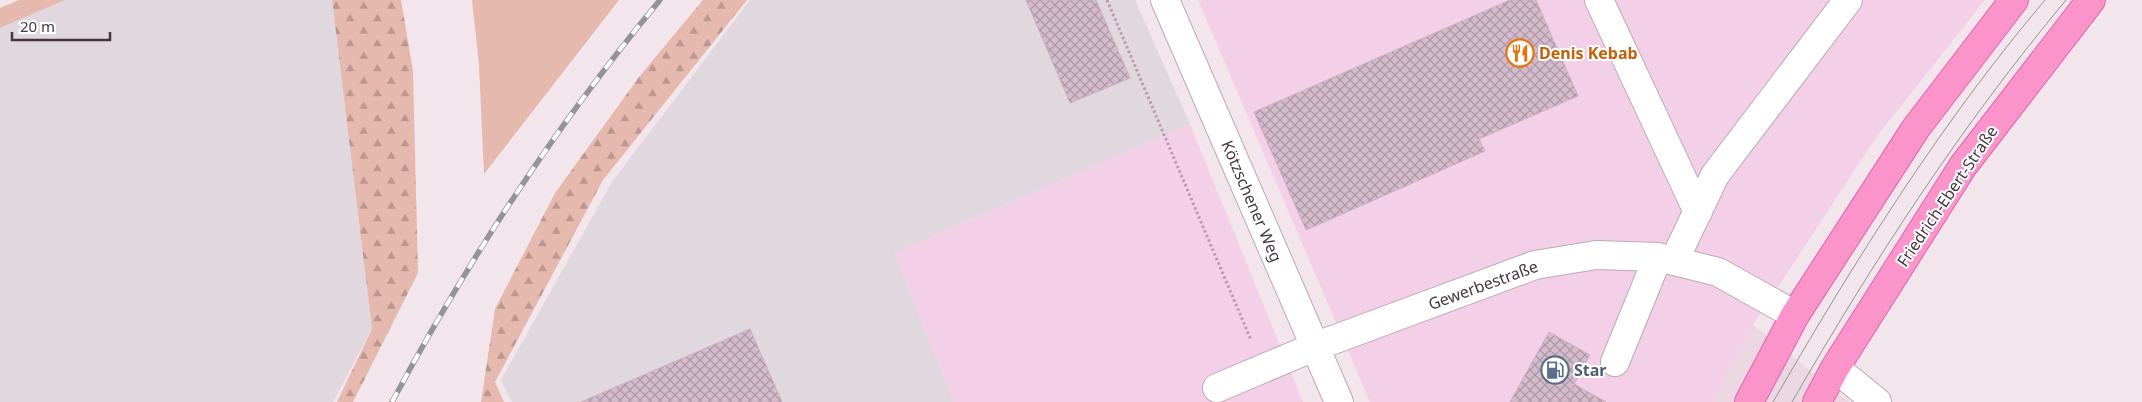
<svg xmlns="http://www.w3.org/2000/svg" width="2142" height="402" font-family="'Noto Sans',sans-serif">
<defs>
<pattern id="forest-firs" width="22" height="20" patternUnits="userSpaceOnUse" patternTransform="scale(1.25)"><rect width="22" height="20" fill="#e6b9ae"/><path d="M5 1l3.5 6h-7zM16 11l3.5 6h-7z" fill="#bc978f"/></pattern>
<pattern id="building-cross-hatch" width="8" height="8" patternUnits="userSpaceOnUse" patternTransform="scale(1.25)"><rect width="8" height="8" fill="#d3bbcb"/><path d="M0 0l8 8M0 8l8-8" fill="none" stroke="#ad99a6"/></pattern>
</defs>
<rect width="100%" height="100%" fill="#f2e5ec"/>
<path fill="#ead7e2" d="M 1753,325 L 1849,402 L 1713,402 Z"/>
<path fill="#f4d0e8" d="M 1198,0 L 1985,0 L 1877,136 L 1753,325 L 1713,402 L 1370,402 Z
M 1190,124 L 1303,402 L 954,402 L 894,253 Z"/>
<path fill="#e1d7de" d="M 65,0 L 332,0 L 372,329 L 333,402 L 0,402 L 0,28 Z
M 750,0 L 1135,0 L 1190,124 L 894,253 L 954,402 L 512,402 L 501,380 L 612,182 Z"/>
<path fill="#e6b9ae" d="M 19,0 L 65,0 L 0,28 L 0,8 Z
M 472,0 L 619,0 L 484,174 L 479,65 Z"/>
<path fill="url(#forest-firs)" d="M 332,0 L 401,0 L 413,71 L 418,273 L 353,402 L 337,402 L 372,329 Z
M 703,0 L 747,0 L 603,180 L 495,382 L 504,402 L 481,402 L 495,309 L 555,193 L 639,77 Z"/>
<path fill="url(#building-cross-hatch)" stroke="#ceaec2" d="M 1026,0 L 1096,0 L 1130,78 L 1070,103 Z
M 1510,0 L 1536,0 L 1578,96 L 1479,139 L 1485,151 L 1306,230 L 1254,112 Z
M 750,329 L 782,402 L 581,402 Z
M 1549,332 L 1590,355 L 1564,402 L 1510,402 Z
M 1574,384 L 1606,402 L 1564,402 Z"/>
<g fill="none" stroke-linecap="round" stroke-linejoin="round">
<g stroke="#bda8b5" stroke-width="30">
<path id="minor" d="M 1165,0 L 1339,402
M 1599,0 L 1698,212
M 1674,261 L 1715,175 L 1848,0
M 1615,362 L 1658,257
M 1835,368 L 1877,402
M 1217,388 L 1314,347 L 1535,265 L 1596,255 L 1658,257 L 1718,272 L 1795,315"/>
</g>
<g stroke="#e164a9" stroke-width="30">
<path id="major" d="M 1749,402 L 1795,315 L 1916,128 L 2014,0
M 1817,402 L 1835,368 L 1963,166 L 2091,0"/>
</g>
<path stroke="#bf99b0" stroke-width="3" stroke-dasharray="2.5 2.5" stroke-linecap="butt" d="M 1107,0 L 1251,340"/>
<use href="#minor" stroke="#fff" stroke-width="28"/>
<use href="#major" stroke="#fc94cc" stroke-width="28"/>
<path stroke="#949494" stroke-width="1" d="M 1773,402 C 1854,262 1940,124 2045,0
M 1792,402 C 1874,260 1961,126 2066,0"/>
<g stroke="#949494" stroke-width="5.5">
<path id="rail" d="M 392,402 C 468,260 557,124 660,0"/>
</g>
<use href="#rail" stroke="#fff" stroke-width="4" stroke-dasharray="11" stroke-linecap="butt"/>
</g>
<defs>
<g id="restaurant-ring" transform="scale(1.4375)"><circle r="9.5" fill="#fff" stroke="#e8710a" stroke-width="1.5"/><path d="M-5-6h1v4h1v-4h1v4h1v-4h1v5L-1.5 .5V6h-2V.5L-5-1ZM5-6V6H3V1.5H1.5Q1.5-4 5-6Z" fill="#e8710a"/></g>
<g id="fuel-ring" transform="scale(1.4375)"><circle r="9.5" fill="#fff" stroke="#5c6f8a" stroke-width="1.5"/><path d="M-5.5-6h7V0h2V4h1.3V-2.5L3-4.5l.8-.8L6-3V5H2.5V1h-1V6h-7ZM-4.2-4.7v3.2H.2V-4.7Z" fill="#5c6f8a"/></g>
</defs>
<g fill-rule="evenodd">
<use href="#restaurant-ring" x="1520" y="53"/>
<use href="#fuel-ring" x="1555" y="370"/>
</g>
<g text-anchor="middle" dominant-baseline="central" stroke-width="4" stroke-linejoin="round" paint-order="stroke">
<g font-size="16" font-weight="bold" fill="#c56008" stroke="#fff" text-anchor="start">
<text x="1539" y="53">Denis Kebab</text>
</g>
<g font-size="16" fill="#44353f" stroke="#fff">
<text transform="translate(1947 196) rotate(-56)">Friedrich-Ebert-Straße</text>
<text transform="translate(1252 201) rotate(67)">Kötzschener Weg</text>
<text transform="translate(1483 285) rotate(-20)">Gewerbestraße</text>
</g>
<g font-size="16" font-weight="bold" fill="#4e5e75" stroke="#fff" text-anchor="start">
<text x="1574" y="370">Star</text>
</g>
</g>
<path d="M12 32v8h98v-8" fill="none" stroke="#44353f" stroke-width="2.5"/>
<text x="20" y="32" font-size="15" fill="#44353f" stroke="#ffffff" stroke-width="4" paint-order="stroke">20 m</text>
</svg>
